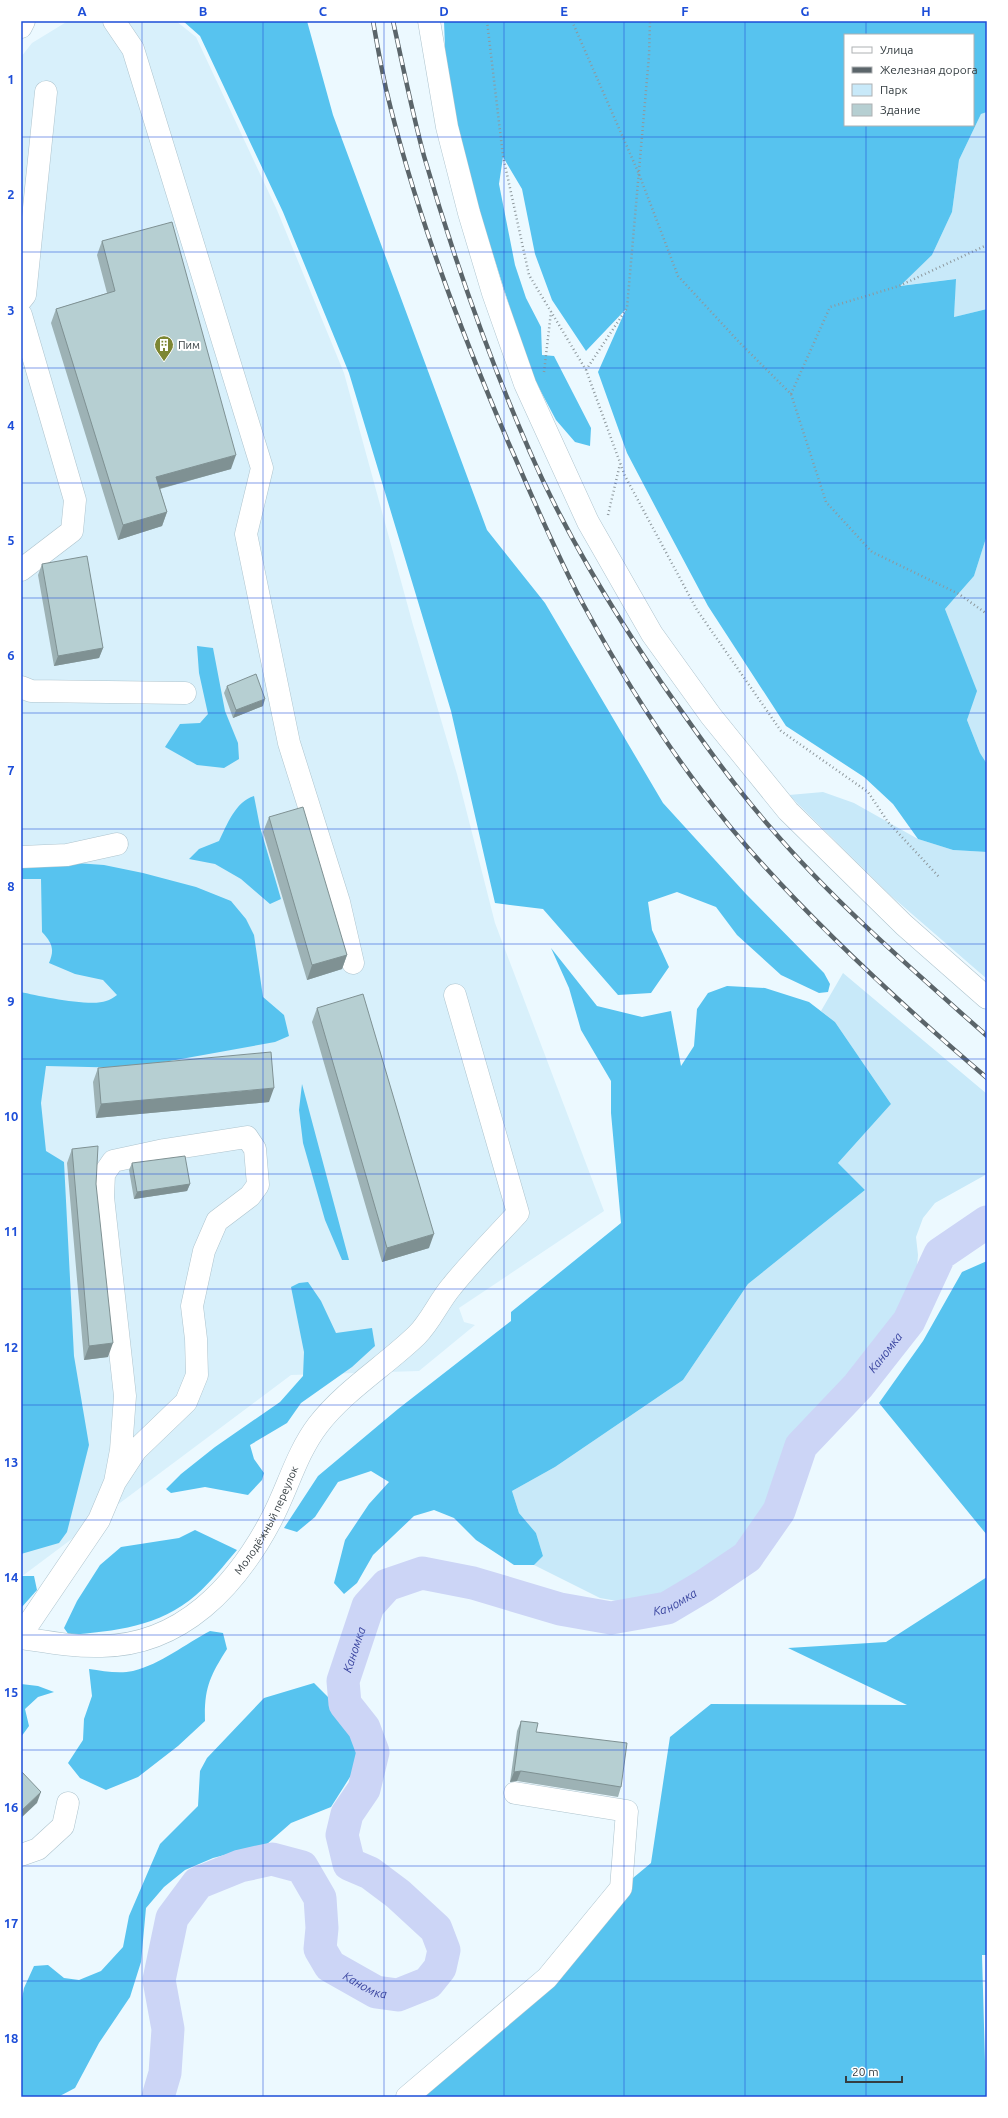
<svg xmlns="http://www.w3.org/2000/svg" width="1008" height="2118" font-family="Ubuntu,sans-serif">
<rect width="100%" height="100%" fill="#ecf9ff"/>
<path fill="#d8f0fb" d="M 68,21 L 176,21 L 196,37 L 277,210 L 344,373 L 413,625 L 457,774 L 495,923 L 604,1211 L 459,1308 L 464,1322 L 475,1325 L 419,1371 L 291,1375 L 21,1577 L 21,57 L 32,43 Z"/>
<path fill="#c8e9f9" d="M 987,112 L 987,309 L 954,317 L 955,279 L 899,286 L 932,255 L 952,212 L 959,160 L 981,114 Z
M 987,535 L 987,764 L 980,753 L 967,720 L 976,691 L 945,609 L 974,576 Z
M 823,792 L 854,803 L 918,839 L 953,850 L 987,852 L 987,979 L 890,895 L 789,795 Z
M 843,973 L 987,1094 L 987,1174 L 935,1203 L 923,1218 L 916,1237 L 918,1255 L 915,1293 L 897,1328 L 790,1452 L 783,1466 L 772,1516 L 758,1533 L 724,1565 L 686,1589 L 640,1605 L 600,1598 L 534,1565 L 543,1556 L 536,1533 L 519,1513 L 512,1491 L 555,1467 L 683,1380 L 748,1284 L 865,1190 L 838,1163 L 891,1104 L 835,1022 L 821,1011 Z"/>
<path fill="#57c3ef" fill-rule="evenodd" d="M 183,21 L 307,21 L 333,115 L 487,530 L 545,603 L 663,803 L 746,894 L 824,973 L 830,984 L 828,992 L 819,993 L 781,975 L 737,935 L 716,907 L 677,892 L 648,902 L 652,930 L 669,967 L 651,993 L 618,995 L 543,909 L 495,903 L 451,711 L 349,373 L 283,212 L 200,36 Z
M 444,21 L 987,21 L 987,112 L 981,114 L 959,160 L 952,212 L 932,255 L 900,286 L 956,279 L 954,317 L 987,309 L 987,535 L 974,576 L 945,609 L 977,691 L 967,720 L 980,753 L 987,764 L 987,852 L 953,850 L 918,839 L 893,804 L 864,777 L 786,726 L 708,606 L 667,529 L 627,453 L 598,372 L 626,309 L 586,351 L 552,300 L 535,254 L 522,189 L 503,157 L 499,184 L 515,265 L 526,298 L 541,327 L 542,355 L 554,356 L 591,428 L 590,446 L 575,442 L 556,420 L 530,371 L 469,179 L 446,74 ZM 845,35 L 973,35 L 973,125 L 845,125 Z
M 197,646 L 213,648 L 225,711 L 238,743 L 239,759 L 224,768 L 197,765 L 165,747 L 180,724 L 200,723 L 208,714 L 199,673 Z
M 254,796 L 260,827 L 281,899 L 270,904 L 241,879 L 215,864 L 189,859 L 199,849 L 219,841 C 227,825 235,802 254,796 Z
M 76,863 L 104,865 L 143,873 L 196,887 L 231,901 L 246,919 L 254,935 L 263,997 L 284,1015 L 289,1036 L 275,1042 L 131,1068 L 46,1066 L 41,1103 L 46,1151 L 64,1162 L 74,1356 L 89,1445 L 67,1532 L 59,1543 L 21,1554 L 21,992 C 38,996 91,1007 106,1001 C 110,1000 114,997 117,995 L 103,980 L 75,974 L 49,963 C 55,949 52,943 42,932 L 41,879 L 21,879 L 21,866 Z
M 551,948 L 597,1006 L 642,1017 L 671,1011 L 681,1066 L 694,1046 L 697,1009 L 708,993 L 727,986 L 765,988 L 809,1002 L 835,1022 L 891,1104 L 838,1163 L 865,1190 L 748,1284 L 683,1380 L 555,1467 L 512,1491 L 519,1513 L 536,1533 L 543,1556 L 534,1565 L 514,1565 L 476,1540 L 454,1518 L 434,1510 L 414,1516 L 373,1555 L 357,1583 L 344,1594 L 334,1583 L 345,1540 L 369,1504 L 389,1482 L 371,1471 L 338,1482 L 315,1517 L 297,1532 L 284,1528 L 318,1476 L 398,1409 L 511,1321 L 511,1312 L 621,1223 L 611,1113 L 611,1081 L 581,1030 L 569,988 Z
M 302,1084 L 349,1260 L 342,1260 L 325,1220 L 303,1143 L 299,1110 Z
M 987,1261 L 987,1535 L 879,1403 L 923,1341 L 962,1272 Z
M 308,1282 L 321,1301 L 336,1333 L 372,1328 L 375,1346 L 352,1367 L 301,1403 L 287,1423 L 250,1445 L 254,1459 L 264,1473 L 262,1480 L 248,1495 L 205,1487 L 171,1493 L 166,1489 L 181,1474 L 215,1447 L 280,1402 L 303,1376 L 304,1352 L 291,1287 L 299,1283 Z
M 195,1530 L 237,1550 C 224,1565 211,1582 196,1595 C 159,1627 115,1631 69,1635 L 64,1628 L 77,1601 L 100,1565 L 121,1547 L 179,1538 Z
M 21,1576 L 34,1576 L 37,1590 L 21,1608 Z
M 987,1577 L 987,1955 L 982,1955 L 986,2097 L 409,2097 L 547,1978 L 621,1888 L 651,1863 L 670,1737 L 711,1704 L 907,1705 L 788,1648 L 886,1642 Z
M 210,1631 L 223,1633 L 227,1649 C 210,1676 204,1688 205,1721 L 178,1746 L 138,1777 L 106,1790 L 80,1778 L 68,1763 L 83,1740 L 84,1719 L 92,1696 L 89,1669 C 103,1671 119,1674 133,1671 C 161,1664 185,1644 210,1631 Z
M 314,1683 L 334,1703 L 356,1720 L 362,1758 L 331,1807 L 291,1823 L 267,1844 L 213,1858 L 185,1870 L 164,1887 L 146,1908 L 141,1962 L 130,1997 L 99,2043 L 75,2088 L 58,2097 L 21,2097 L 21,2004 L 24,1988 L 34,1966 L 48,1965 L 64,1978 L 79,1980 L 101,1971 L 123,1947 L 129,1916 L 160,1844 L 198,1806 L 200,1771 L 207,1758 L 264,1698 Z
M 21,1684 L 38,1686 L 54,1692 L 38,1697 L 25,1709 L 29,1726 L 21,1737 Z"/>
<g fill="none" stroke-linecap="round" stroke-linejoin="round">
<path stroke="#ccd5f6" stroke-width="33" id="s1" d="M 158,2097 L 165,2073 L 168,2029 L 159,1980 L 172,1918 L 198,1883 L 240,1866 L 272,1859 L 302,1867 L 320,1898 L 322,1928 L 320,1949 L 330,1966 L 376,1992 L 398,1995 L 428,1983 L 440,1968 L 444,1950 L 436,1929 L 398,1894 L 370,1873 L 349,1864 L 342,1835 L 347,1814 L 364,1789 L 373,1752 L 364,1728 L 345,1704 L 343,1681 L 368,1606 L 387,1585 L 422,1573 L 473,1583 L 560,1609 L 611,1618 L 667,1608 L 704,1586 L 747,1557 L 779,1511 L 801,1446 L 858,1386 L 909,1321 L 940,1254 L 987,1222"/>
<g stroke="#aec4ce" stroke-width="23">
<g id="minor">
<path d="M 114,21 L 133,49 L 262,468 L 246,534 L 289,743 L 339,902 L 353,963"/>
<path d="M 429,21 L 447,127 L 469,213 L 493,293 L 525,384 L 588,522 L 652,634 L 711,716 L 788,811 L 904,925 L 987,998"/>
<path d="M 21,27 L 24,21"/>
<path d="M 21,300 L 25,295 L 46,92"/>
<path d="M 21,315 L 75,500 L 72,531 L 21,570"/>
<path d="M 21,687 L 31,691 L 185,693"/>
<path d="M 21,857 L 67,855 L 117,844"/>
<path d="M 21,1635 L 99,1520 L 115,1482 L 136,1450 L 186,1402 L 197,1375 L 196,1339 L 192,1306 L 204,1251 L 217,1221 L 250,1196 L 258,1185 L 255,1149 L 247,1137 L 164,1150 L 113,1161 L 104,1174 L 103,1197 L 125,1396 L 121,1450 L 115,1482"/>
<path id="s2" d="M 21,1638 C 48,1642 74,1647 102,1646 C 182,1645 236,1586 271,1520 C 288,1488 296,1454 318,1425 C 345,1390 385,1366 417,1335 C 431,1321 439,1301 452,1286 C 472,1261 496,1237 518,1213 L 455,995"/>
<path d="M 21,1855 L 38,1849 L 63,1826 L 68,1803"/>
<path d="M 407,2097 L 547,1978 L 621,1888 L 627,1811 L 515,1793"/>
</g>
</g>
<path stroke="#8e989d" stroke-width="2.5" stroke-dasharray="1 3" stroke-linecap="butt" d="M 487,21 L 503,156 L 529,275 L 586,370 L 625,476 L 697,610 L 781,731 L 868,792 L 888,822 L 940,878
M 572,21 L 639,174 L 678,276 L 739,342 L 791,394 L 826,502 L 872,552 L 959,594 L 987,614
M 586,370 L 627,308 L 649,56 L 650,21
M 544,372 L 551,312
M 791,394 L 830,307 L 899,286 L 987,245
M 608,515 L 620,464"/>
<use href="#minor" stroke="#fff" stroke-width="22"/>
<g stroke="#5b656a" stroke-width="4.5">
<path id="rail" d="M 373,21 C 377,44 381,66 386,89 C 415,211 460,329 509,444 C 533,498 555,552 583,604 C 629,689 684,774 748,848 C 821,931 903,1006 987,1078
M 393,21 C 403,66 412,112 424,156 C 453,256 488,356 530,452 C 565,533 612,609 661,682 C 696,732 730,781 770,827 C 835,903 912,969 987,1036"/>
</g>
<use href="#rail" stroke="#fff" stroke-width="3" stroke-dasharray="9" stroke-linecap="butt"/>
</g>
<path fill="#9db2b5" d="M 102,241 L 231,469 L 160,489 L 167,512 L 162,526 L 118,540 L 51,323 L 56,309 L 107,293 L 97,255 Z
M 42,564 L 103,648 L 99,658 L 54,666 L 38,575 Z
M 227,686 L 263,706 L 233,718 L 224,693 Z
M 269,817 L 347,955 L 342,969 L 307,980 L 263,832 Z
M 317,1008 L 429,1248 L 382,1262 L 312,1022 Z
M 98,1068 L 269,1102 L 96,1118 L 93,1082 Z
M 72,1149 L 96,1184 L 108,1357 L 84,1360 L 67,1163 Z
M 132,1163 L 190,1184 L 187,1191 L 134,1199 L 129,1170 Z
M 521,1721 L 536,1732 L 621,1787 L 618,1797 L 517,1781 L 510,1782 L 517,1731 Z"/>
<path fill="#7f9193" d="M 236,455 L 231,469 L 151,491 L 156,477 Z
M 167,512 L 162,526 L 118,540 L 123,525 Z
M 103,648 L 99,658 L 54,666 L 58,656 Z
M 265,699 L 263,706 L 233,718 L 236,710 Z
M 347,955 L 342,969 L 307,980 L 312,965 Z
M 274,1088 L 269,1102 L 96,1118 L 101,1104 Z
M 190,1184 L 187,1191 L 134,1199 L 137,1192 Z
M 434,1234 L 429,1248 L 382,1262 L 387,1248 Z
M 113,1343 L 108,1357 L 84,1360 L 89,1346 Z
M 521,1771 L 517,1781 L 510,1782 L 514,1772 Z
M 41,1792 L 37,1803 L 21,1818 L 21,1811 Z"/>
<path fill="#b6cfd2" stroke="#7f9193" d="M 172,222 L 236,455 L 156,477 L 167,512 L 123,525 L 56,309 L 115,291 L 102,241 Z
M 87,556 L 103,648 L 58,656 L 42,564 Z
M 256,674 L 265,699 L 236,710 L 227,686 Z
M 303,807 L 347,955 L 312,965 L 269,817 Z
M 363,994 L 434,1234 L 387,1248 L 317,1008 Z
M 271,1052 L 274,1088 L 101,1104 L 98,1068 Z
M 98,1146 L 96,1184 L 113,1343 L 89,1346 L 72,1149 Z
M 185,1156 L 190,1184 L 137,1192 L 132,1163 Z
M 521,1721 L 538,1723 L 536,1732 L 627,1743 L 621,1787 L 521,1771 L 514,1772 Z
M 21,1771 L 41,1792 L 21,1811 Z"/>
<path fill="none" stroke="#1d4ed8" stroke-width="1" stroke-opacity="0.55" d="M 142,21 L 142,2097M 263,21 L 263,2097M 384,21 L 384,2097M 504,21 L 504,2097M 624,21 L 624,2097M 745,21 L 745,2097M 866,21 L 866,35M 866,125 L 866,2097M 21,137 L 987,137M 21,252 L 987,252M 21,368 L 987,368M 21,483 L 987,483M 21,598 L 987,598M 21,713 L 987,713M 21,829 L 987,829M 21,944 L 987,944M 21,1059 L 987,1059M 21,1174 L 987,1174M 21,1289 L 987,1289M 21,1405 L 987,1405M 21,1520 L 987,1520M 21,1635 L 987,1635M 21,1750 L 987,1750M 21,1866 L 987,1866M 21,1981 L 987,1981"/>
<defs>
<g id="building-pin" transform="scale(1)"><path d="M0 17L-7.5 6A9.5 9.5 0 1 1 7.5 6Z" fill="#7d8632" stroke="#fff"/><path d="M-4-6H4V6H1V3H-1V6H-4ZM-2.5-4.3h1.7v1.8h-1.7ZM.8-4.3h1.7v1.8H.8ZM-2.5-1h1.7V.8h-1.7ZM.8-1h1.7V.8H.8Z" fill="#fff"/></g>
</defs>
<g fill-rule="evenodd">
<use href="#building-pin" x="164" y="345"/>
</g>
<g text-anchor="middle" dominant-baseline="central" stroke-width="4" stroke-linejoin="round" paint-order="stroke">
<g font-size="11" fill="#343d41" stroke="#fff" text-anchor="start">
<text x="178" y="345">Пим</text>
</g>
<g font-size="11" fill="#343d41" stroke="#fff">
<text stroke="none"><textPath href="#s2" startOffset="301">Молодёжный переулок</textPath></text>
</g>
<g font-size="12" font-style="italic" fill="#39449f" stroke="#fff">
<text stroke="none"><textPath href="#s1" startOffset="1659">Каномка</textPath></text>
<text stroke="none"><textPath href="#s1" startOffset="1323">Каномка</textPath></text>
<text stroke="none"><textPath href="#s1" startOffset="951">Каномка</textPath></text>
<text stroke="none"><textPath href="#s1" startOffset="482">Каномка</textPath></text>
</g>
</g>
<rect width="1008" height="2118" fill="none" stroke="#ffffff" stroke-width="44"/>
<rect x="844" y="34" width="130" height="92" fill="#ffffff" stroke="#aeb1b3"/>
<rect x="852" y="47" width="20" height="6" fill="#ffffff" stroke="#aeb1b3"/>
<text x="880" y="54" font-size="12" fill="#343d41">Улица</text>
<rect x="852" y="67" width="20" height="6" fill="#5b656a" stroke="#aeb1b3"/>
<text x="880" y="74" font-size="12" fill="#343d41">Железная дорога</text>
<rect x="852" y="84" width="20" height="12" fill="#c8e9f9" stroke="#aeb1b3"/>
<text x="880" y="94" font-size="12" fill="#343d41">Парк</text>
<rect x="852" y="104" width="20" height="12" fill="#b6cfd2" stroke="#aeb1b3"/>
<text x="880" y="114" font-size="12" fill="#343d41">Здание</text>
<path d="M846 2076v6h56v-6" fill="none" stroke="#343d41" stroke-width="2"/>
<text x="852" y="2076" font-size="12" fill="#343d41" stroke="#ffffff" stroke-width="3" paint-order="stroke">20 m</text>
<rect x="22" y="22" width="964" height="2074" fill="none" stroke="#1d4ed8" stroke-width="1.5"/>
<g font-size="13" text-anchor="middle" font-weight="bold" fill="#1d4ed8">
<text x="82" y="16">A</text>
<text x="203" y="16">B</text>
<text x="323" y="16">C</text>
<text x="444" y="16">D</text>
<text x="564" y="16">E</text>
<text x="685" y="16">F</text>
<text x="805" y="16">G</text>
<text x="926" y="16">H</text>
<text x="11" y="84">1</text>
<text x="11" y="199">2</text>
<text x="11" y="315">3</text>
<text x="11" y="430">4</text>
<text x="11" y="545">5</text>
<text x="11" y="660">6</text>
<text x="11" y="775">7</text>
<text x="11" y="891">8</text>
<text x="11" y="1006">9</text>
<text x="11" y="1121">10</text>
<text x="11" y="1236">11</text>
<text x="11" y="1352">12</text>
<text x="11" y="1467">13</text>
<text x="11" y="1582">14</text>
<text x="11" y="1697">15</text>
<text x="11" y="1812">16</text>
<text x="11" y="1928">17</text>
<text x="11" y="2043">18</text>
</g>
</svg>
